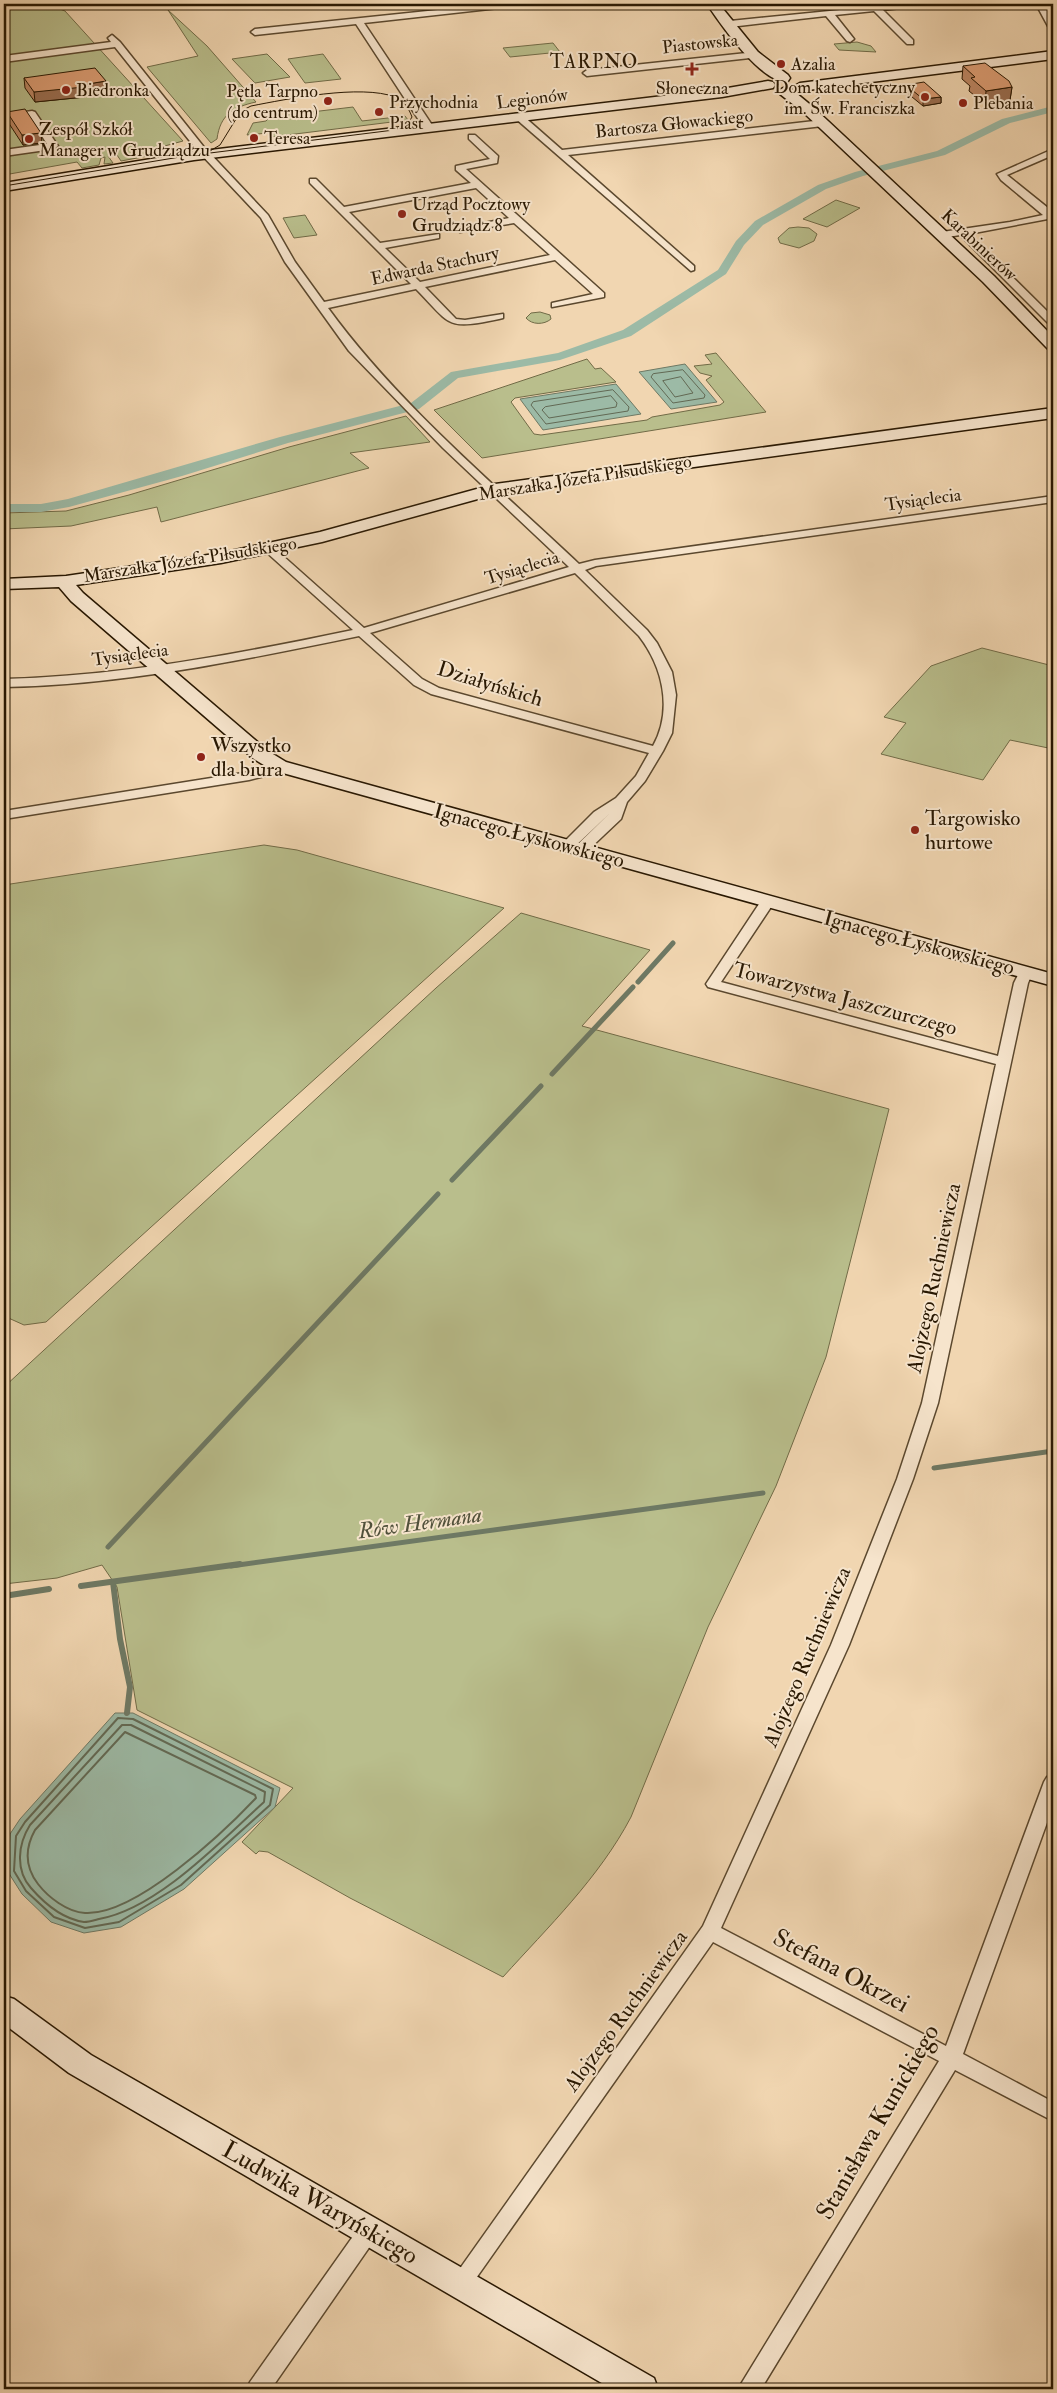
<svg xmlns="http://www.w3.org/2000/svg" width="1057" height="2393" font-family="'IM FELL Double Pica',serif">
<rect width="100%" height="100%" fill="#f1d6b1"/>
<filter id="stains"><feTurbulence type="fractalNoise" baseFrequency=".004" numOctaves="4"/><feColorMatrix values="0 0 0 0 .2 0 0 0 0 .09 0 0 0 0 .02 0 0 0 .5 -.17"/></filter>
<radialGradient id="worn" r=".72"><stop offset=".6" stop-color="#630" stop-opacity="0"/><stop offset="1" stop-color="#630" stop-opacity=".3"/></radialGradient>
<path fill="#b9be8c" stroke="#716b47" d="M 4,4 L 47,4 L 65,11 L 183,141 L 161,147 L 166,154 L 152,156 L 146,149 L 143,150 L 148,156 L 121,161 L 117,155 L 108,156 L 113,163 L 104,164 L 105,157 L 101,158 L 99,165 L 82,168 L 77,162 L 4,175 Z
M 166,4 L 182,4 L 168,10 L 207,46 L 256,102 C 233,107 220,115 217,139 L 211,143 L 147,67 L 198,56 L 168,10 Z
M 857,42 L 871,46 L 876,52 L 839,50 L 834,44 Z
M 553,43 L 560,52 L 510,57 L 503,48 Z
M 267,54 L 290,77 L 255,83 L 232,59 Z
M 323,54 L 341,79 L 305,83 L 288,59 Z
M 353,107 L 362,121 L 405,116 L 408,120 L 271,137 L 268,133 L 247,135 L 253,123 L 266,121 L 270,117 Z
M 836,200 L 860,208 L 827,227 L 803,219 Z
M 305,215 L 317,235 L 294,238 L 283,218 Z
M 798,227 L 809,228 L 817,234 L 814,241 L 799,248 L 780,243 L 778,238 L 789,228 Z
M 540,312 L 550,315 L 551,319 C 544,325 532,325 526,318 L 531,313 Z
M 716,353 L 766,412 L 482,458 L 434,410 L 587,359 L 595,369 L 601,368 L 616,382 L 515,398 L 511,402 L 534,434 L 541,435 L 647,420 L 652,417 L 720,405 L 724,402 L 706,380 L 712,376 L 700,373 L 694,366 L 712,364 L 705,355 Z
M 406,416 L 430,442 L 350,453 L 369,468 L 161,522 L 157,507 L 71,526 L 4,529 L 4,513 L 66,511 L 129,495 L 289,447 Z
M 982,648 L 1053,666 L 1053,749 L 1010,740 L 983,780 L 881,754 L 906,723 L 884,717 L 931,666 Z
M 264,845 L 297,850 L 504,908 L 46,1322 L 24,1325 L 4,1316 L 4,885 Z
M 521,913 L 650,950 L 582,1026 L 889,1109 L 826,1357 L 776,1486 L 708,1627 L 631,1817 C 599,1878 548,1927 503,1977 L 350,1898 L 268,1852 L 259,1851 L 256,1854 L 242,1842 L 293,1788 L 137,1710 L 117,1587 L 102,1565 L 57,1578 L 4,1584 L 4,1387 L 436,988 Z"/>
<path fill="#9cbaa6" stroke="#6e7964" d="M 685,364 L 717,402 L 671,409 L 639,372 Z
M 616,384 L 641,414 L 543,430 L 520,399 Z
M 115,1713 L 133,1713 L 280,1788 L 275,1807 L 184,1889 L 121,1927 L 84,1933 L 51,1922 L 22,1894 L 8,1872 L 10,1834 L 20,1819 Z"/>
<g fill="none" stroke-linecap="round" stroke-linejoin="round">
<path stroke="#626954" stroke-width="1" d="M 683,370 L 705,395 L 704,398 L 673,403 L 651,377 L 653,374 Z
M 681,377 L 693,393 L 675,397 L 663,381 Z
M 613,390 L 629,407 L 628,411 L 546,424 L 531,405 L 533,402 Z
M 611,396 L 617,403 L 616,407 L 549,418 L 542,410 L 545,407 Z"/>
<path stroke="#626954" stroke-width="2" d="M 118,1718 L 133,1719 L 273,1789 L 270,1805 L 181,1885 L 119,1922 L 85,1928 L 54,1917 L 26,1891 L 14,1871 L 16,1836 L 25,1822 Z
M 122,1725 L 131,1725 L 265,1792 L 264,1802 C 221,1841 157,1909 99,1919 C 95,1920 89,1922 84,1922 C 63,1919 44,1903 31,1888 C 15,1870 18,1844 30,1825 Z
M 125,1732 L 255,1795 L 256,1798 C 223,1833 135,1916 85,1913 C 67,1912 48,1897 38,1884 C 25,1867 25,1848 35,1830 Z"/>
<path stroke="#6e7964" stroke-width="5" d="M 638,982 L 673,943
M 552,1074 L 633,987
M 452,1180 L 541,1086
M 934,1468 L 1053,1451
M 108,1547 L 438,1194
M 231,1566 L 763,1493"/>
<path stroke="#6e7964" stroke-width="6" d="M 113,1582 L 120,1639 L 130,1687 L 127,1713
M 81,1586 L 240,1564
M 4,1596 L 49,1589"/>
<path fill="#9cbaa6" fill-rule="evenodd" d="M 1053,106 L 1053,112 L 1010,123 L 945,155 L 863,176 L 826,189 L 763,225 L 744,245 L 726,274 L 631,336 L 560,360 L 458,378 L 419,409 L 288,443 L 182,476 L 69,507 L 41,512 L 4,512 L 4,504 L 41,504 L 68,499 L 280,437 L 411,403 L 451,372 L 558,353 L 623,330 L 718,270 L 736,241 L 755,221 L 818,185 L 855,172 L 937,151 L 1002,119 Z"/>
<g stroke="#5b482e" stroke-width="3">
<path id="street" d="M 495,4 L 520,4 L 516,6 L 364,23 L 434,128 L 429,131 L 424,128 L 356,24 L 255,35 L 251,32 L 255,29 Z
M 868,4 L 878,6 L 923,4 L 919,6 L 883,10 L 913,40 L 913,44 L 907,44 L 874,11 L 835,15 L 854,39 L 850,42 L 847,41 L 826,16 L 730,27 L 726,24 L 730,21 L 870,7 Z
M 1036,4 L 1044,4 L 1053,21 L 1053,30 L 1049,28 Z
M 112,35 L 120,42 L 203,146 L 268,215 L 295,262 L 324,302 L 411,284 L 310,183 L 310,179 L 316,179 L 344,207 L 471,183 L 456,170 L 456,166 L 490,159 L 469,139 L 469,135 L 475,135 L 498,156 L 497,163 L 466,169 L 604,293 L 604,297 L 552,307 L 552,303 L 593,294 L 555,260 L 425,287 L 456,319 L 465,320 L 503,314 L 503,318 L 499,319 C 446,330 452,326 416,289 L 328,308 C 398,404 493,483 579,564 L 595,560 L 1053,496 L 1053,502 L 596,566 L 585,570 L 647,630 L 657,643 L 672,672 L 676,695 L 672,733 L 663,751 L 645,781 L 627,802 L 621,819 L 585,853 L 580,854 L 573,850 L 575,847 L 610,813 L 571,850 L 561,850 L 559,847 L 594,812 L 616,798 L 636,776 L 649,753 L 431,694 L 414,685 L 359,636 C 243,660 123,685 4,687 L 4,679 C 122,676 238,654 353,630 L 265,551 L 265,547 L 273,547 L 364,628 L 569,567 L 443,448 L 349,351 L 285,262 L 261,218 L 197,150 L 115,47 L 4,62 L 4,56 L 111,42 L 108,38 ZM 476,188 L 509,218 L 460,228 L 460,232 L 514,223 L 550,255 L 420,282 L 385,248 L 439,238 L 439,234 L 380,243 L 349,212 ZM 575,573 L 639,636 C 663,667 673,710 653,746 L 439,688 L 422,679 L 370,633 Z
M 756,52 L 759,53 L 759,57 L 587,76 L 583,73 L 587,70 Z
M 32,111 L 35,112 L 58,146 L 53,149 L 4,156 L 4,150 L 47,144 L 30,117 L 4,121 L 4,115 Z
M 515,114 L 521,114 L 562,150 L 823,120 L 827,123 L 823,126 L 568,155 L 694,266 L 694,270 L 691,271 L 515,118 Z
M 1053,149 L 1053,155 L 1007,175 L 1053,212 L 1053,218 L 969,234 L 1053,317 L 1053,325 L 1049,324 L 960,235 L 942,238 L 937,235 L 942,232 L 1010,222 L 1043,215 L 1001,180 L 997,174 Z
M 279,762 L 285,766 L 277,773 L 249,780 L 4,819 L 4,811 L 249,772 Z
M 768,897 L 775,901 L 721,982 L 998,1056 L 1014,983 L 1021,969 L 1026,968 L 1033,972 L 1028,983 L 938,1403 L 913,1479 L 849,1645 L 721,1928 L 946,2046 L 1044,1782 L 1047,1777 L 1053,1775 L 1053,1806 L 963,2054 L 1053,2102 L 1053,2121 L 955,2070 L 761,2389 L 738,2389 L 939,2061 L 713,1942 L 467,2291 L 460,2294 L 453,2291 L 449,2284 L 703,1926 L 831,1645 L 897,1479 L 922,1403 L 996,1064 L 708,987 L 706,984 L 761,901 Z
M 368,2223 L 375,2225 L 378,2232 L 375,2239 L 271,2389 L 247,2389 L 250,2382 L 361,2225 Z"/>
</g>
<g stroke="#291802" stroke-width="3">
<path id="secondary" d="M 707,4 L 719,4 L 758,52 L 788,75 L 790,78 L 788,81 C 764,87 719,22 707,4 Z
M 1053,51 L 1053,59 L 800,91 L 793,87 L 800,83 Z
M 768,81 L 773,82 L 775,85 L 773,88 L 722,97 L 194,160 L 4,191 L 4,183 L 194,152 L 722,89 Z
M 785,87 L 790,88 L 813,107 L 994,276 L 1053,337 L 1053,351 L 1048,349 L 983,282 L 804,113 L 780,94 L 778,91 Z
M 1053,408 L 1053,418 L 496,494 L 322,542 L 221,563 L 76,585 L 83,593 L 268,751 L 286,762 L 1053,974 L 1053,986 L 272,770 L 254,759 L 71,601 L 59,587 L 4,589 L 4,579 L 66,576 L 221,553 L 320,532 L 495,484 Z
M 4,1996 L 14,1999 L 91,2055 L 654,2378 L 658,2389 L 612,2389 L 69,2073 L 4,2024 Z"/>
</g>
<use href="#street" fill="#f6e4cc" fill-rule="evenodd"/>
<use href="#secondary" fill="#f6e4cc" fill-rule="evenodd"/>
<path stroke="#291802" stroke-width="1" d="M 210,151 L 220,145 L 236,119
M 4,186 L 186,156 L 394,130 L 407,125 L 412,117 C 409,109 404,100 395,97 C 361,84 287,99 251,106 L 237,113 L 232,123"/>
</g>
<path fill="#be8865" stroke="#291802" d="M 963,66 L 1012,87 L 1010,100 L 985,104 L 969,91 L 970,86 L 962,79 Z
M 24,78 L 106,91 L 85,94 L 85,97 L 35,102 L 25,88 Z
M 906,85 L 941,97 L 941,103 L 923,106 L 906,92 Z
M 7,112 L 42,143 L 23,145 L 8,122 Z"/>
<path fill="#9b6f52" stroke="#291802" d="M 106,81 L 106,91 L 85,94 L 85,97 L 35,102 L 34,92 Z
M 1012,87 L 1010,100 L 985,104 L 986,91 Z
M 941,97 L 941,103 L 923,106 L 923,99 Z
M 41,133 L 42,143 L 23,145 L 22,135 Z"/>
<path fill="#dd9e75" stroke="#291802" d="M 985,63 L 1009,81 L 1012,87 L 986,91 L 971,78 L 975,77 L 963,66 Z
M 95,68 L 106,81 L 82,85 L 84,87 L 34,92 L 24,78 Z
M 924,82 L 941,97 L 923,99 L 906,85 Z
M 25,109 L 41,133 L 22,135 L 7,112 Z"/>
<g fill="#8f2418" stroke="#f6e4cc" stroke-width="2">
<circle cx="781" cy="64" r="5"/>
<path d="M689.5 61.5h5v5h5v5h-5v5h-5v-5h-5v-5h5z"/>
<circle cx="66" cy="90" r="5"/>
<circle cx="925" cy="97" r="5"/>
<circle cx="328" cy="101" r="5"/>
<circle cx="963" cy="103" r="5"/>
<circle cx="379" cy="112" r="5"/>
<circle cx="254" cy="138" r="5"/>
<circle cx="29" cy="139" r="5"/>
<circle cx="402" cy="214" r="5"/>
<circle cx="201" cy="757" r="5"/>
<circle cx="915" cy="830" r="5"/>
</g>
<g text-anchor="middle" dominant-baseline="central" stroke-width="4" stroke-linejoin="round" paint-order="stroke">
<g font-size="18" fill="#291802" stroke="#f6e4cc">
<text transform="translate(700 44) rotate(-6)">Piastowska</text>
<text transform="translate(532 99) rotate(-7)">Legionów</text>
<text transform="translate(674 124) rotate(-6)">Bartosza Głowackiego</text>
<text transform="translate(979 245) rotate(43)">Karabinierów</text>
<text transform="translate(435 266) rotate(-12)">Edwarda Stachury</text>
<text transform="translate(585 478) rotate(-9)">Marszałka Józefa Piłsudskiego</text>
<text transform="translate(923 500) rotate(-8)">Tysiąclecia</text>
<text transform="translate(190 560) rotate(-9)">Marszałka Józefa Piłsudskiego</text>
<text transform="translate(522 568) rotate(-17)">Tysiąclecia</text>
<text transform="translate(130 655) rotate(-8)">Tysiąclecia</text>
</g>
<g font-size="18" fill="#291802" stroke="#f6e4cc" text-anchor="start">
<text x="791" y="64">Azalia</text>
<text x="915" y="87" text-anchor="end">Dom katechetyczny<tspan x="915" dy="21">im. Św. Franciszka</tspan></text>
<text x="692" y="88" text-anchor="middle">Słoneczna</text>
<text x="76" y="90">Biedronka</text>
<text x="318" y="91" text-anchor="end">Pętla Tarpno<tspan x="318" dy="21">(do centrum)</tspan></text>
<text x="389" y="102">Przychodnia<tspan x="389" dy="21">Piast</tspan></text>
<text x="973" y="103">Plebania</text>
<text x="39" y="129">Zespół Szkół<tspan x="39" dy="21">Manager w Grudziądzu</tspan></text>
<text x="264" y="138">Teresa</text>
<text x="412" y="204">Urząd Pocztowy<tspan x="412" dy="21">Grudziądz 8</tspan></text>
</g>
<g font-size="19" letter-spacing="1" fill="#291802" stroke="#f6e4cc">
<text x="594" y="62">TARPNO</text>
</g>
<g font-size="21" fill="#291802" stroke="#f6e4cc">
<text transform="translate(490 684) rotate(17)">Działyńskich</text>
<text transform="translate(529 836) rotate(15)">Ignacego Łyskowskiego</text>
<text transform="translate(919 943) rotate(15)">Ignacego Łyskowskiego</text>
<text transform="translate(845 999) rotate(15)">Towarzystwa Jaszczurczego</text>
<text transform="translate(934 1278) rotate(-78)">Alojzego Ruchniewicza</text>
<text transform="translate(807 1657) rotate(-67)">Alojzego Ruchniewicza</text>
<text transform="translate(626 2011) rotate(-54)">Alojzego Ruchniewicza</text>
</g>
<g font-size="21" fill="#291802" stroke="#f6e4cc" text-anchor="start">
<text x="211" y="745">Wszystko<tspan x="211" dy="24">dla biura</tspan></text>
<text x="925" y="818">Targowisko<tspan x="925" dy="24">hurtowe</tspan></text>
</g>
<g font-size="22" font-style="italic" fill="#51513b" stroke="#f6e4cc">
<text transform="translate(420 1523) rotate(-8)">Rów Hermana</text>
</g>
<g font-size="25" fill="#291802" stroke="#f6e4cc">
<text transform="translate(841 1971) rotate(28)">Stefana Okrzei</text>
<text transform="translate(878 2122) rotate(-60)">Stanisława Kunickiego</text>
<text transform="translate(320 2203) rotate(30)">Ludwika Waryńskiego</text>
</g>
</g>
<rect width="1057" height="2393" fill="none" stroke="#f1d6b1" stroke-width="20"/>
<rect x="5" y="5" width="1047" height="2383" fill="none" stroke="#291802" stroke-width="2.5"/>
<rect x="10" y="10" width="1037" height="2373" fill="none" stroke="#291802"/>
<rect width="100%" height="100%" filter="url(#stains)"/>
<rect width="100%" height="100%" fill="url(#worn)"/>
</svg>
